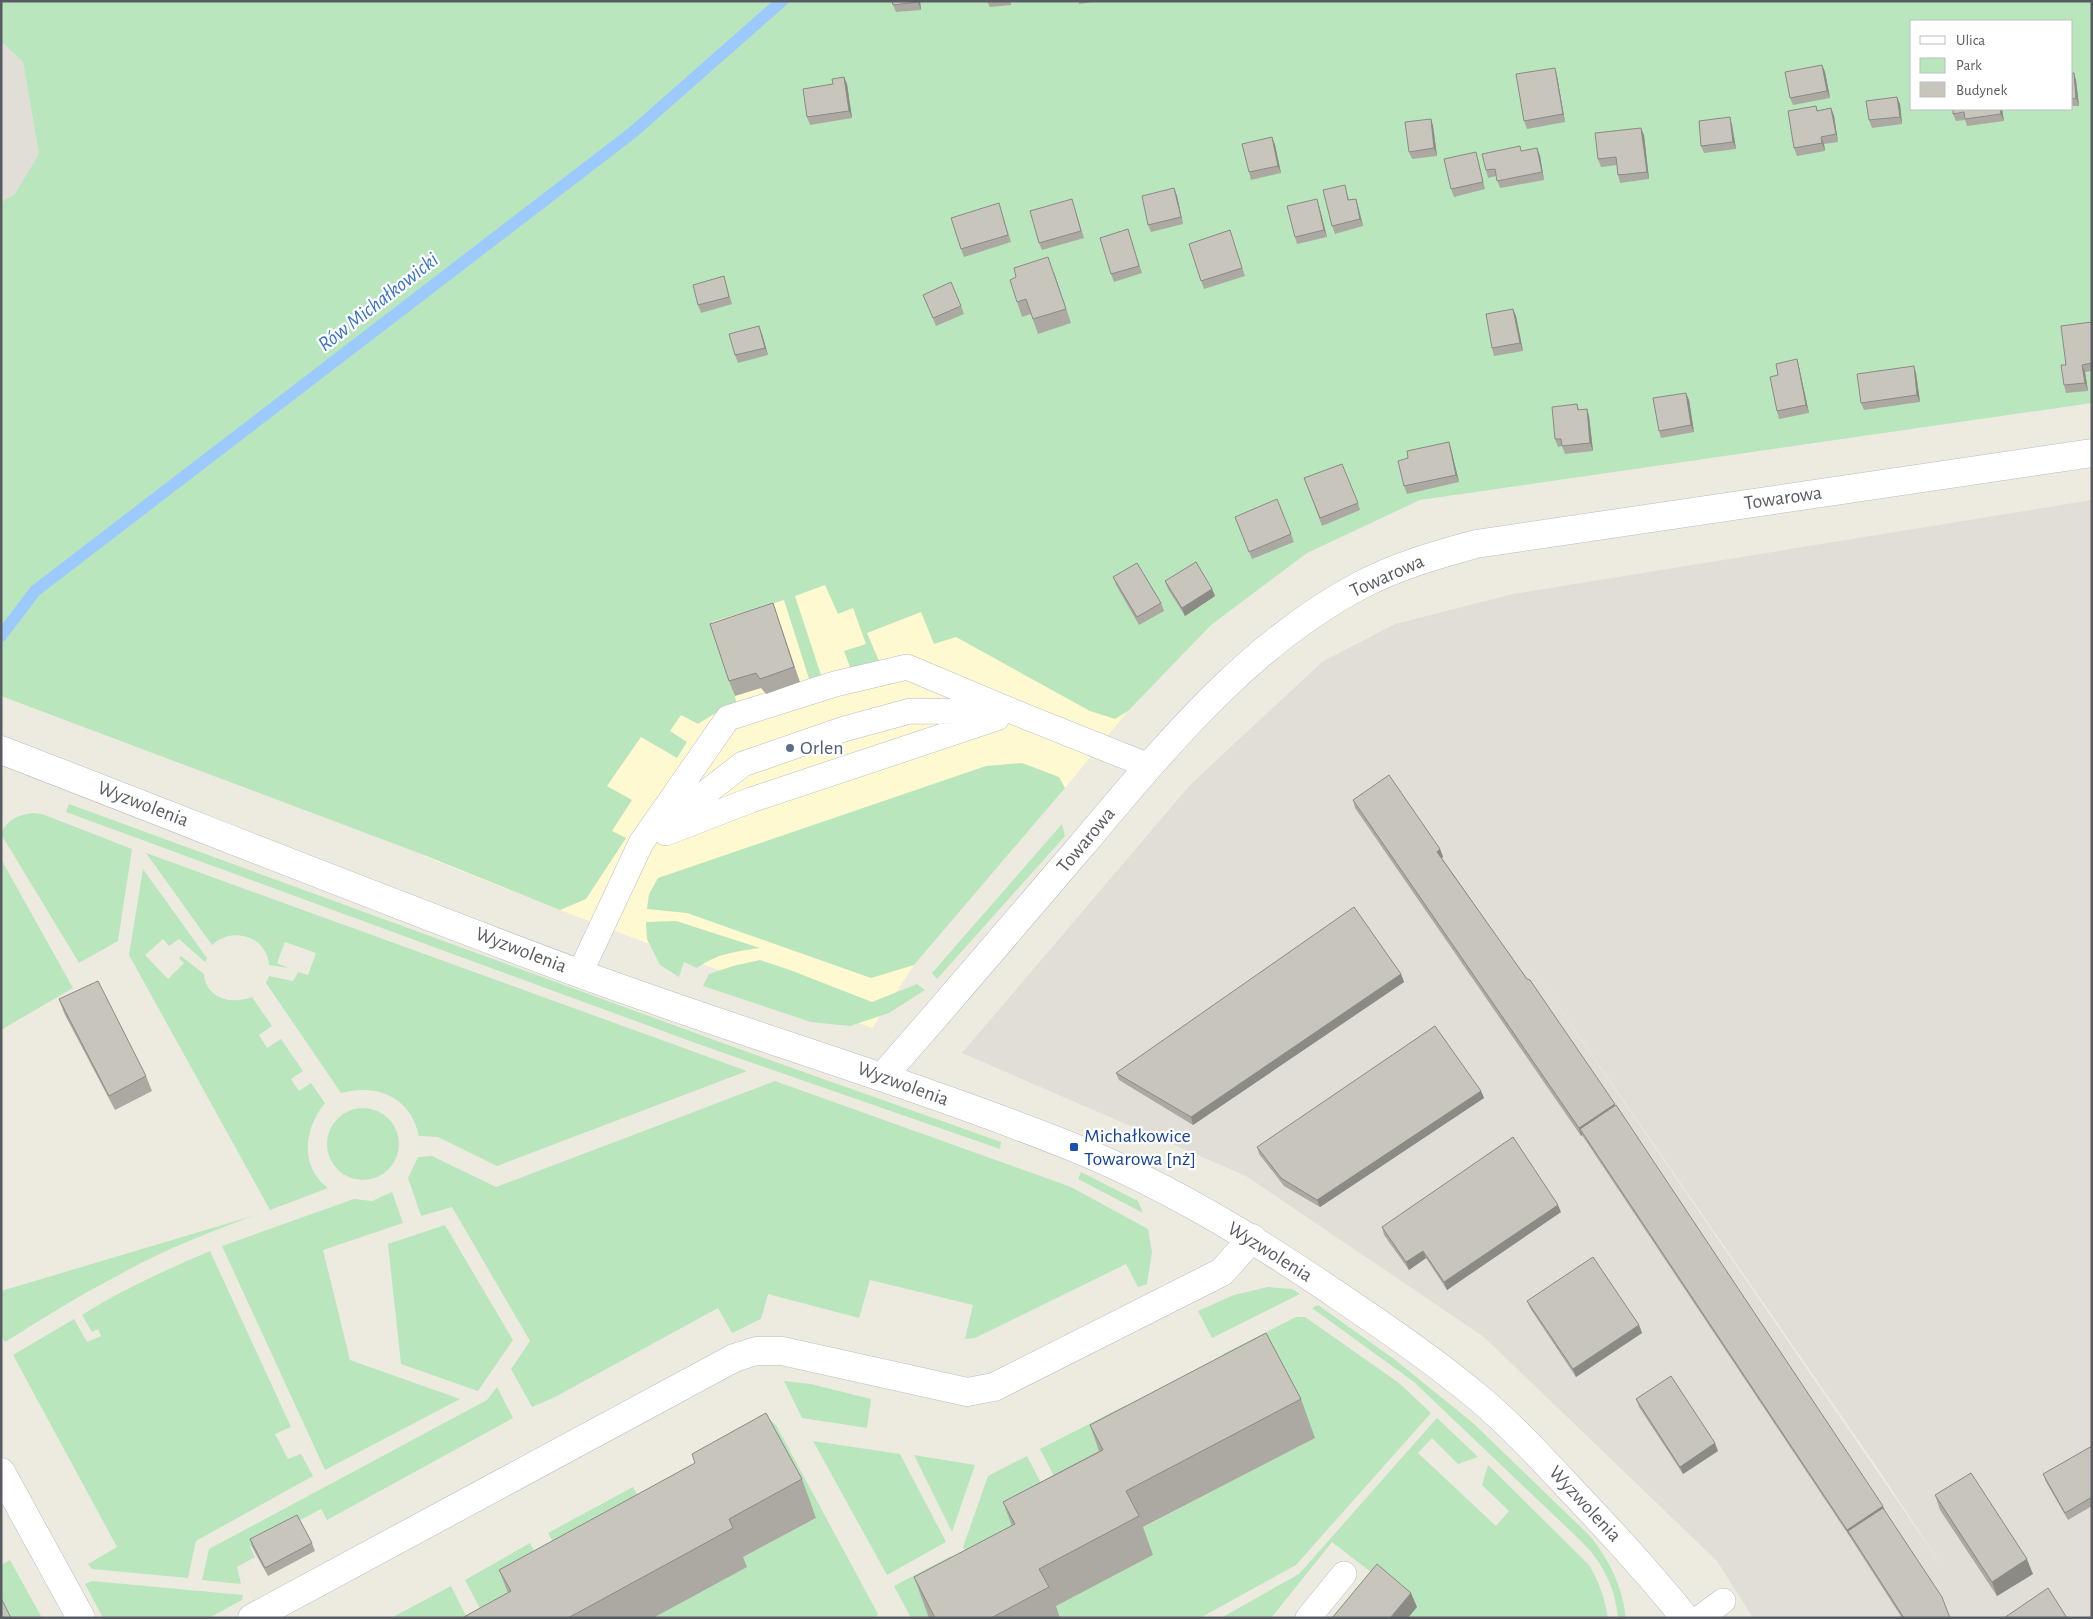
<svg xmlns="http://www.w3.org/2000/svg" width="2093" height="1619" font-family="'Alegreya Sans',sans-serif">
<rect width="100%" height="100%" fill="#edebdf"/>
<path fill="#fff9d1" d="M 889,569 L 1068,615 L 1128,711 L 1065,788 L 914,965 L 872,1028 L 560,910 L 424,856 L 657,571 Z"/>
<path fill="#e0ded7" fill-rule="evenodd" d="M 1,41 L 23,62 L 39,154 L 14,195 L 1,202 Z
M 2092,500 L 2092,1618 L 1753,1618 L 1717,1561 L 1484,1337 L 1246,1176 L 962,1053 L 1191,784 L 1322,662 L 1395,624 L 1513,594 ZM 1523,955 L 1879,1470 L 1944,1569 Z"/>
<path fill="#b9e6bd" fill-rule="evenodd" d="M 1,1 L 2092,1 L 2092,403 L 1420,500 L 1307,553 L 1211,625 L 1128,711 L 1115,719 L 1090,711 L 956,637 L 934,644 L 921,612 L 867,633 L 879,661 L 852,672 L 844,651 L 866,644 L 853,608 L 838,614 L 825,585 L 795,596 L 822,678 L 811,685 L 784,600 L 712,622 L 739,710 L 714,714 L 698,724 L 681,715 L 670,731 L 687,742 L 677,758 L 641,737 L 607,786 L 632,800 L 612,831 L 626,838 L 586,899 L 560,910 L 424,855 L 1,696 L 1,202 L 14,195 L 39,154 L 23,62 L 1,41 ZM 1912,21 L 2072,21 L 2072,109 L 1912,109 Z
M 1022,763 L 1059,777 L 1065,788 L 914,965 L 871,978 L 687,913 L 647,909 L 649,894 L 658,878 L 986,766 Z
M 69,804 L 739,1049 L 1001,1142 L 1000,1149 L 701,1045 L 66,812 Z
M 32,813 L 42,814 L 132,849 L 118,941 L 79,963 L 1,834 C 6,820 18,815 32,813 Z
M 1062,824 L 1065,836 L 937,979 L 932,973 Z
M 146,853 L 747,1071 L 497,1166 L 438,1137 L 419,1136 C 411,1097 377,1083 341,1093 L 266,983 L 269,976 L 293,981 L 298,972 L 308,975 L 316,953 L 285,942 L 277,963 L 288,968 L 269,965 C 267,936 232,926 212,945 Z
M 1,859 L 73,988 L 1,1030 Z
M 143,869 L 207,958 L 205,962 L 179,939 L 169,946 L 163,939 L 145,955 L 168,979 L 184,963 L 179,958 L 181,956 L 204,974 C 206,999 232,1005 252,997 L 272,1026 L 259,1035 L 267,1048 L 281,1039 L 303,1071 L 291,1079 L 299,1091 L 311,1083 L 325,1103 C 304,1129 299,1166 328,1188 L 270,1210 L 129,955 Z
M 676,921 L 760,948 C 737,951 715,954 697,968 L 684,962 L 679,977 L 660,965 L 647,939 L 646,922 Z
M 760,960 L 790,970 L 872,1002 L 917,984 L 925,990 L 889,1013 L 850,1026 L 811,1022 L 703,986 L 709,974 L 733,966 Z
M 775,1081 L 1071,1187 L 1148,1229 L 1152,1252 L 1147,1284 L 1138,1287 L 1126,1264 L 975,1338 L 965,1339 L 973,1305 L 870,1280 L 859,1318 L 768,1294 L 761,1319 L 732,1333 L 718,1308 L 555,1397 L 532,1407 L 511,1369 L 530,1341 L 452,1207 L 421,1216 L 408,1178 L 418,1157 L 432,1156 L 496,1187 Z
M327 1144a36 36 0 1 1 72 0a36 36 0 1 1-72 0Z
M 1081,1172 L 1138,1201 L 1143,1213 L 1078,1179 Z
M 392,1192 L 403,1223 L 323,1250 L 350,1360 L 460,1399 L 325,1470 L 222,1246 L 354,1199 L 372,1201 Z
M 256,1215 C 209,1232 161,1251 117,1276 C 78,1296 42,1319 5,1342 L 1,1335 L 1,1291 Z
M 445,1225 L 513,1340 L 478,1391 L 401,1364 L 388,1244 Z
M 210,1251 L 291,1427 L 275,1434 L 288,1459 L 301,1454 L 313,1476 L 196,1541 L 188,1578 L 92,1569 L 88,1564 L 117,1547 L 13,1355 L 74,1319 L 87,1342 L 101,1336 L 98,1329 L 92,1332 L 82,1315 C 123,1289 166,1270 210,1251 Z
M 1268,1287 L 1292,1289 L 1300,1294 L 1212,1338 L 1198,1311 L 1234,1295 Z
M 1318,1305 L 1394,1359 L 1473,1423 L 1590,1536 C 1610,1561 1622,1586 1626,1618 L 1618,1618 C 1615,1587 1603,1563 1581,1541 L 1414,1382 L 1312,1308 Z
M 1296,1317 L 1305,1317 L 1399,1383 L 1431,1413 L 1296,1565 L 1200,1618 L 1059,1618 L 1053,1607 L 1153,1555 L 1140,1529 L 1314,1438 L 1242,1391 L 1223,1354 Z
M 784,1381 L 811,1384 L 871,1399 L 867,1428 L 802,1418 Z
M 497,1387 L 513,1418 L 327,1520 L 321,1509 L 250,1547 L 255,1557 L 237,1567 L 241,1584 L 202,1580 L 209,1549 L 487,1400 Z
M 1126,1405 L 1146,1442 L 1072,1511 L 1040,1449 Z
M 768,1418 L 776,1425 L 878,1614 L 876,1618 L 653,1618 L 743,1557 L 816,1518 Z
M 1437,1418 L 1478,1457 L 1458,1464 L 1432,1438 L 1418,1453 L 1496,1526 L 1509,1511 L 1482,1485 L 1488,1465 L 1589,1565 C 1599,1582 1605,1598 1608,1618 L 1408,1618 L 1416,1607 L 1332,1542 L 1271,1618 L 1221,1618 L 1299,1574 Z
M 813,1441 L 900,1454 L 946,1542 L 887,1575 Z
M 914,1455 L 975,1465 L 952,1532 Z
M 1027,1456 L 1059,1518 L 984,1587 L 963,1547 L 988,1476 Z
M 633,1487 L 656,1531 L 572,1577 L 548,1533 Z
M 530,1543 L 553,1586 L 485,1618 L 465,1580 Z
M 951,1556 L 970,1594 L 929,1618 L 911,1618 L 894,1586 Z
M 10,1560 L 42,1618 L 6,1618 L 1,1609 L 1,1565 Z
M 92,1581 L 243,1595 L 242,1600 L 209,1618 L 103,1618 L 85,1584 Z
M 451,1586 L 467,1618 L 391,1618 Z"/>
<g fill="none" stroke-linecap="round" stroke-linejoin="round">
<path stroke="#9ccaff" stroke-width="12" d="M 1,636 L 35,591 L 632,133 L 782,1"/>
<g stroke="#babcc2" stroke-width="26">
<path id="service" d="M 660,828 L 743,764 L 844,729 L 910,711 L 1002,712
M 666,833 L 751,800 L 997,718
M 580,973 L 641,843 L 728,718 L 835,684 L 907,667 L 1014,712 L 1149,766
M 1308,1618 L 1344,1574
M 1700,1618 L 1723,1601"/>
</g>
<g stroke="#babcc2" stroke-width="29">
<path id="minor" d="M 1,750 C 193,824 385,901 578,973 C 741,1033 909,1082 1070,1146 C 1160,1182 1244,1232 1324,1286 C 1377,1322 1431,1358 1480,1399 C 1515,1429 1545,1462 1576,1495 C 1614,1535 1651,1575 1685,1618
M 883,1076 C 950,1000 1016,922 1082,845 C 1164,748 1247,645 1361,585 C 1397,566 1436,555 1476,544 L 2092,453
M 1,1472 L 81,1618
M 252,1618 L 734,1358 L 756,1351 L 782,1351 L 967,1392 L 994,1387 L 1222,1272 L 1252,1238"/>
</g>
<use href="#service" stroke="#fff" stroke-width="25"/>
<use href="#minor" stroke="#fff" stroke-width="28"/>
</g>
<path fill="#aba9a2" d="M 892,1 L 920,1 L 921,10 L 896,12 L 893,5 Z
M 987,1 L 1011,1 L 1011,5 L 990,7 Z
M 1079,1 L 1099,1 L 1079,4 Z
M 1822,65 L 1825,72 L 1830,98 L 1793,105 L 1790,98 Z
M 2072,73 L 2076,80 L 2079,106 L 2072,106 Z
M 1557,76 L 1565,122 L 1527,129 L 1524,121 Z
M 844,77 L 847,84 L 852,118 L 810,125 L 807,117 L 833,84 Z
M 1900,104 L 1902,124 L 1872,128 L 1869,120 Z
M 1816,106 L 1818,111 L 1831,108 L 1834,116 L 1838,142 L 1824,144 L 1825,151 L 1797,156 L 1794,148 Z
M 2002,109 L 2004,121 L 1967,126 L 1965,120 L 1956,121 L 1953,114 Z
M 1431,119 L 1433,126 L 1437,156 L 1412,159 L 1409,152 Z
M 1732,125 L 1736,149 L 1704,153 L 1701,146 Z
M 1644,135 L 1649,179 L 1620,183 L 1618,175 L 1617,165 L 1601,167 L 1598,159 Z
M 1272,137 L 1275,145 L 1281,173 L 1251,180 L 1249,172 Z
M 1537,148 L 1540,156 L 1544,180 L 1500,188 L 1496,176 L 1488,178 L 1486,170 L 1521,151 Z
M 1478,159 L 1485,189 L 1454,197 L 1451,189 Z
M 1174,188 L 1177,196 L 1183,224 L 1151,232 L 1148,225 Z
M 1347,192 L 1349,200 L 1356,199 L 1358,206 L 1363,226 L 1335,234 L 1332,226 Z
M 1072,199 L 1084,238 L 1042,250 L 1039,243 Z
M 999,203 L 1011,242 L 964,257 L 961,249 Z
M 1319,206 L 1327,237 L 1297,244 L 1295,237 Z
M 1128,229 L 1142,273 L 1114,282 L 1111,274 Z
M 1230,230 L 1245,276 L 1204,289 L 1189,244 Z
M 1054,272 L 1071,323 L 1038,334 L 1031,314 L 1022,317 L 1017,302 L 1016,277 Z
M 726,283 L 732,304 L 701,313 L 698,305 Z
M 923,295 L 961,306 L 964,314 L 936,326 Z
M 1513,309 L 1516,316 L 1523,351 L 1494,356 L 1492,348 Z
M 2092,322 L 2092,371 L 2085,372 L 2088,391 L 2066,393 L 2064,385 L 2066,365 Z
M 762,334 L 768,355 L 738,363 L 735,355 Z
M 1797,359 L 1799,367 L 1809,413 L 1779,419 L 1777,411 L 1778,375 Z
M 1916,373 L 1920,402 L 1864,410 L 1861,403 Z
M 1689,400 L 1694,432 L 1661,438 L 1659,431 Z
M 1577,404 L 1579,410 L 1587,409 L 1589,416 L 1593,451 L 1565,454 L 1562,446 L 1558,447 L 1555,439 Z
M 1449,442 L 1451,449 L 1459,482 L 1407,494 L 1404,486 L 1408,458 Z
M 1304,478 L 1358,503 L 1360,510 L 1322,526 Z
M 1235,517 L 1291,534 L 1294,542 L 1252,559 Z
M 1113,577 L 1161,603 L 1164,611 L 1139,625 L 1116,585 Z
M 1165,581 L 1212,589 L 1215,596 L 1185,616 L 1168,589 Z
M 773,603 L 800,682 L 766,694 L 761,688 L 735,696 L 729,681 Z
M 1353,800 L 1440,849 L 1443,857 L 1442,858 L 1615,1106 L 1885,1512 L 1950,1618 L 1902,1618 L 1850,1537 L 1582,1135 L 1581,1136 L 1355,808 Z
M 1401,974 L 1404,982 L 1193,1125 L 1119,1080 L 1116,1073 Z
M 59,999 L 146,1076 L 152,1091 L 115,1110 L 64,1013 Z
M 1481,1091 L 1484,1098 L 1320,1207 L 1284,1186 L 1259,1154 L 1257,1147 Z
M 1561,1212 L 1447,1290 L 1426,1258 L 1409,1270 L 1384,1235 L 1382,1227 Z
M 1527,1301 L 1639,1325 L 1642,1333 L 1576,1377 L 1530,1308 Z
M 1301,1399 L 1315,1438 L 1143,1527 L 1153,1555 L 1056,1606 L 1060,1618 L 929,1618 L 914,1577 L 1012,1526 L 1003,1502 L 1099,1451 L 1090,1425 Z
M 1636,1399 L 1718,1451 L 1683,1474 L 1639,1407 Z
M 2092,1446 L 2092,1506 L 2068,1520 L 2046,1482 L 2043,1474 Z
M 802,1479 L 816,1518 L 743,1557 L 747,1567 L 653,1618 L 462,1618 L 508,1593 L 499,1570 Z
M 1935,1495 L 2033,1574 L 1997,1596 L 1940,1510 Z
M 250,1539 L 312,1543 L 315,1551 L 268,1576 L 252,1547 Z"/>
<path fill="#8b8a84" d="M 918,1 L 920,1 L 921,10 L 918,2 Z
M 1822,65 L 1825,72 L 1830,98 L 1827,91 Z
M 1555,68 L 1557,76 L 1565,122 L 1563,114 Z
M 2074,73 L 2076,80 L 2079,106 L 2076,98 Z
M 844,77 L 847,84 L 852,118 L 849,111 Z
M 1897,97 L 1900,104 L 1902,124 L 1900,117 Z
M 1831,108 L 1834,116 L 1838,142 L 1836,134 Z
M 2000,109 L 2002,109 L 2004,121 L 2001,114 Z
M 1730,117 L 1732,125 L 1736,149 L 1733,142 Z
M 1431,119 L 1433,126 L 1437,156 L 1434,148 Z
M 1641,128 L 1644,135 L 1649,179 L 1647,172 Z
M 1272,137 L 1275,145 L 1281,173 L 1278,166 Z
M 1821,137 L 1824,144 L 1825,151 L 1822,143 Z
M 1537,148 L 1540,156 L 1544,180 L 1542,172 Z
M 1174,188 L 1177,196 L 1183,224 L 1181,217 Z
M 1317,199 L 1319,206 L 1327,237 L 1324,230 Z
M 1356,199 L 1358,206 L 1363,226 L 1360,219 Z
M 1513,309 L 1516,316 L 1523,351 L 1520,343 Z
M 759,326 L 762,334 L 768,355 L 765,348 Z
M 1797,359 L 1799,367 L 1809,413 L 1806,405 Z
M 2082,365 L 2085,372 L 2088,391 L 2085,383 Z
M 1914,366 L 1916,373 L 1920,402 L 1917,395 Z
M 1686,393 L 1689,400 L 1694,432 L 1691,425 Z
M 1587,409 L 1589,416 L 1593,451 L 1590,443 Z
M 1449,442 L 1451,449 L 1459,482 L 1456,475 Z
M 1212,589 L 1215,596 L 1185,616 L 1182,608 Z
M 1440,849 L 1443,857 L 1440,859 L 1437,852 Z
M 1401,974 L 1404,982 L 1193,1125 L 1191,1117 Z
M 1481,1091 L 1484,1098 L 1320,1207 L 1317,1200 Z
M 1615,1104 L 1617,1112 L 1580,1129 L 1582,1135 L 1581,1136 L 1579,1128 Z
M 1558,1205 L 1561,1212 L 1447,1290 L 1444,1282 Z
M 1423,1251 L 1426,1258 L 1409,1270 L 1406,1262 Z
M 1639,1325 L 1642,1333 L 1576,1377 L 1573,1369 Z
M 1715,1443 L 1718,1451 L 1683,1474 L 1680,1467 Z
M 1883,1506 L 1886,1513 L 1848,1531 L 1850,1537 L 1847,1530 Z
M 2027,1559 L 2033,1574 L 1997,1596 L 1992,1582 Z
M 1411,1593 L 1417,1607 L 1408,1618 L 1390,1618 Z"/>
<path fill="#c7c5bc" stroke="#8b8a84" d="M 892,1 L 918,1 L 918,2 L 893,5 Z
M 1822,65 L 1827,91 L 1790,98 L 1785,72 Z
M 1555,68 L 1563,114 L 1524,121 L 1516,74 Z
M 2072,73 L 2074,73 L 2076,98 L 2072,99 Z
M 844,77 L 849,111 L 807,117 L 803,89 L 833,84 L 832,79 Z
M 1897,97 L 1900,117 L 1869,120 L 1866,101 Z
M 1816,106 L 1817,111 L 1831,108 L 1836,134 L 1821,137 L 1822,143 L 1794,148 L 1788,111 Z
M 1953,109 L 2000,109 L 2001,114 L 1965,119 L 1964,112 L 1953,114 Z
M 1730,117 L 1733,142 L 1701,146 L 1699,121 Z
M 1431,119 L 1434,148 L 1409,152 L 1405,122 Z
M 1641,128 L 1647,172 L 1618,175 L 1616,157 L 1598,159 L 1595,133 Z
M 1272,137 L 1278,166 L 1249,172 L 1242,144 Z
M 1520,146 L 1521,151 L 1537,148 L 1542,172 L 1497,181 L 1495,169 L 1486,170 L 1482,154 Z
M 1476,152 L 1483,182 L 1451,189 L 1444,159 Z
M 1345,185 L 1348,200 L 1356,199 L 1360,219 L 1332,226 L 1323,190 Z
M 1174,188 L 1181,217 L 1148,225 L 1142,196 Z
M 1072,199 L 1081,231 L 1039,243 L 1030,211 Z
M 1317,199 L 1324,230 L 1295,237 L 1287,206 Z
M 999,203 L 1008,235 L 961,249 L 951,218 Z
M 1128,229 L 1139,266 L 1111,274 L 1100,238 Z
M 1230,230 L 1242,268 L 1201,281 L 1189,244 Z
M 1048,257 L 1066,309 L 1033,319 L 1026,299 L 1017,302 L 1010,280 L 1016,277 L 1014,268 Z
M 724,276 L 729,297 L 698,305 L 693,285 Z
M 951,282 L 961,306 L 933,318 L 923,295 Z
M 1513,309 L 1520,343 L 1492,348 L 1486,314 Z
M 2092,322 L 2092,363 L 2082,365 L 2085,383 L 2064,385 L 2061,365 L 2066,365 L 2061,326 Z
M 759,326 L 765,348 L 735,355 L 729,334 Z
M 1797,359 L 1806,405 L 1777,411 L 1770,377 L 1778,375 L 1776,364 Z
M 1914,366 L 1917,395 L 1861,403 L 1857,374 Z
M 1686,393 L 1691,425 L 1659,431 L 1653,398 Z
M 1577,404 L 1578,410 L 1587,409 L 1590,443 L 1562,446 L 1561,439 L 1555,439 L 1552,407 Z
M 1449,442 L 1456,475 L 1404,486 L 1398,461 L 1408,458 L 1407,451 Z
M 1342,464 L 1358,503 L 1320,518 L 1304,478 Z
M 1277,499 L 1291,534 L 1249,552 L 1235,517 Z
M 1196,562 L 1212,589 L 1182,608 L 1165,581 Z
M 1137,563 L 1161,603 L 1137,617 L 1113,577 Z
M 773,603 L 794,667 L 760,679 L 756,673 L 729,681 L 710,624 Z
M 1389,775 L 1440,849 L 1437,852 L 1527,979 L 1530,980 L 1615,1104 L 1579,1128 L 1353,800 Z
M 1354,907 L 1401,974 L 1191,1117 L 1116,1073 Z
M 98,981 L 146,1076 L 109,1096 L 59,999 Z
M 1435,1026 L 1481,1091 L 1317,1200 L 1281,1178 L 1257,1147 Z
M 1616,1105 L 1883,1506 L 1847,1530 L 1580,1129 Z
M 1513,1137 L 1558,1205 L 1444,1282 L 1423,1251 L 1406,1262 L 1382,1227 Z
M 1593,1257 L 1639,1325 L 1573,1369 L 1527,1301 Z
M 1266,1333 L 1301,1399 L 1126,1491 L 1139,1516 L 1039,1569 L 1049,1587 L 991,1618 L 935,1618 L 914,1577 L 1015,1524 L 1003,1502 L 1103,1450 L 1090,1425 Z
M 1671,1376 L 1715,1443 L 1680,1467 L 1636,1399 Z
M 766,1413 L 802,1479 L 729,1519 L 733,1528 L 568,1618 L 462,1618 L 511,1591 L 499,1570 L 695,1463 L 692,1454 Z
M 2092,1446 L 2092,1497 L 2065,1513 L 2043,1474 Z
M 1971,1473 L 2027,1559 L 1992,1582 L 1935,1495 Z
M 1883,1508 L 1942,1597 L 1950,1618 L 1904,1618 L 1848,1531 Z
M 297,1515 L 312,1543 L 265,1568 L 250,1539 Z
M 1377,1564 L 1411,1593 L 1390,1618 L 1332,1618 Z
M 2048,1588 L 2067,1618 L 2004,1618 Z
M 1,1598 L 11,1618 L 1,1618 Z"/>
<circle fill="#5c6f8a" stroke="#fff" stroke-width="2" cx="790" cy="748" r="5"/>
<rect fill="#1a4fb4" stroke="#fff" stroke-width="2" x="1069" y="1142" width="10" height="10" rx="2.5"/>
<g text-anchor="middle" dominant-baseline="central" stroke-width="4.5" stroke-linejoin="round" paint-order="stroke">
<g font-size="20" fill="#585b61" stroke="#fff">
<text transform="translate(1783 498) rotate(-8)">Towarowa</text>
<text transform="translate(1387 576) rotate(-24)">Towarowa</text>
<text transform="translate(143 804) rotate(21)">Wyzwolenia</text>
<text transform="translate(1086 840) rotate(-50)">Towarowa</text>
<text transform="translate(521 950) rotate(21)">Wyzwolenia</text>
<text transform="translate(903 1084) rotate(20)">Wyzwolenia</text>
<text transform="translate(1270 1252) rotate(32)">Wyzwolenia</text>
<text transform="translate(1585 1504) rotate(47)">Wyzwolenia</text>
</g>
<g font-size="20" fill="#4e5e75" stroke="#fff" text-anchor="start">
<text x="800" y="748">Orlen</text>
</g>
<g font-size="20" fill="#164399" stroke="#fff" text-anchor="start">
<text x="1084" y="1136">Michałkowice<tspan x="1084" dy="23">Towarowa [nż]</tspan></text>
</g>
<g font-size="21" font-style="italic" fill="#3870c9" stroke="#fff">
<text transform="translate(378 302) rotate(-38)">Rów Michałkowicki</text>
</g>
</g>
<rect width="2093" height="1619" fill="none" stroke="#585b61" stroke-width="5"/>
<rect x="1910" y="20" width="162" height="90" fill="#ffffff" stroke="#bcbdc0"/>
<rect x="1920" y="36" width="25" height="8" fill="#ffffff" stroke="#bcbdc0"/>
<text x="1956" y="45" font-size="15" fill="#585b61">Ulica</text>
<rect x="1920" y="58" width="25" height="15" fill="#b9e6bd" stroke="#bcbdc0"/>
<text x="1956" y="70" font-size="15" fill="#585b61">Park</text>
<rect x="1920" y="82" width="25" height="15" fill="#c7c5bc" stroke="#bcbdc0"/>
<text x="1956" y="95" font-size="15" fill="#585b61">Budynek</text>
</svg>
